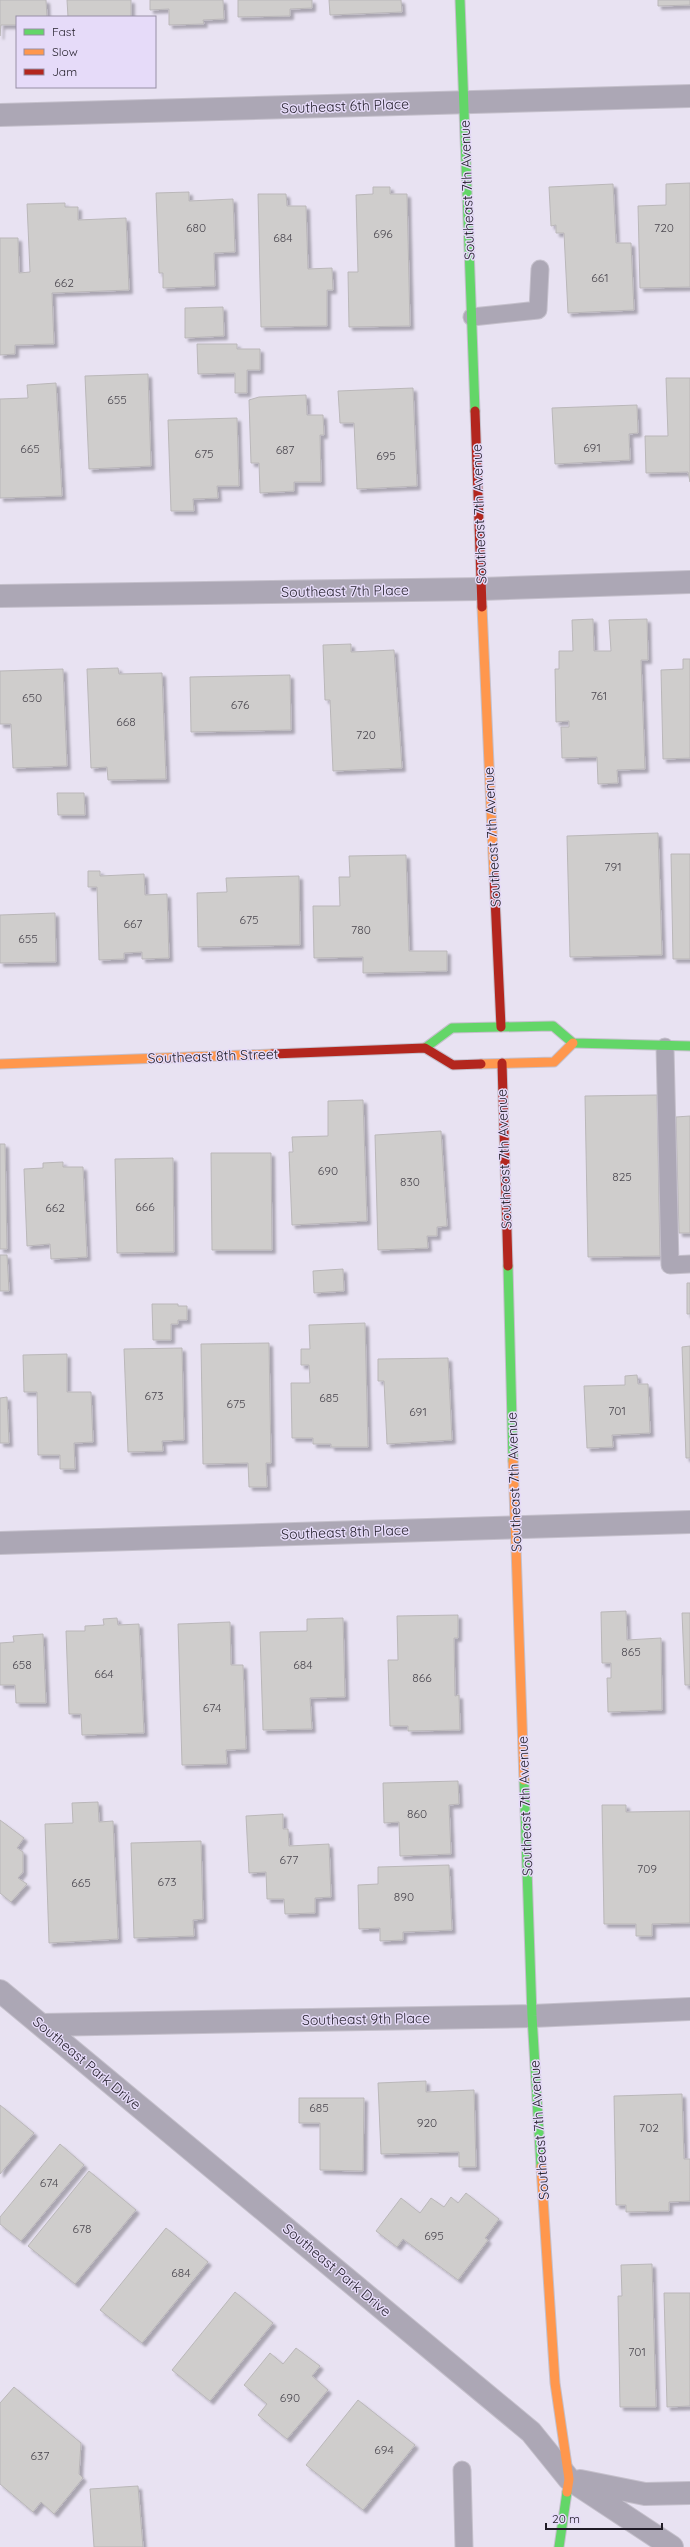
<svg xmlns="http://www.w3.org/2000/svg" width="690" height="2547" font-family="Quicksand,sans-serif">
<defs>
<filter id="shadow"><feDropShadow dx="3.5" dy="3.5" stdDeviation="1" flood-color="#0004"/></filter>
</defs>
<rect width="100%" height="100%" fill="#e8e2f2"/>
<path fill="#cfcdcc" stroke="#bab7b9" filter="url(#shadow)" d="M 0,0 L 46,0 L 47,17 L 17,17 L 17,25 L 1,25 L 0,36 Z
M 67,0 L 131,0 L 131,17 L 68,17 Z
M 150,0 L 223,0 L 224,19 L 203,20 L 204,24 L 169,25 L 169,9 L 150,10 Z
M 238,0 L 312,0 L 312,8 L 290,9 L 290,16 L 238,17 Z
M 329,0 L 401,0 L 402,12 L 330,15 Z
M 658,0 L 690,0 L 690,5 L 658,6 Z
M 690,183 L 690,287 L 640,288 L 638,206 L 666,205 L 666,184 Z
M 613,184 L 616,243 L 631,243 L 634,310 L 568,313 L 564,233 L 556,233 L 556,225 L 551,226 L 549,187 Z
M 373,187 L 390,187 L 390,194 L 407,194 L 410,326 L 349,327 L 348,272 L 358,272 L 356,195 L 373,194 Z
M 189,192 L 189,201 L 233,199 L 235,252 L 214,253 L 215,286 L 163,288 L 163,273 L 159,273 L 156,193 Z
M 258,194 L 286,194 L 287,206 L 306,206 L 308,269 L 332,268 L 333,290 L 327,290 L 327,326 L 261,327 Z
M 65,203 L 65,207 L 78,207 L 78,220 L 126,218 L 129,290 L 52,293 L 54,344 L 15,345 L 15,354 L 0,355 L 0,238 L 18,238 L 19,273 L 30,272 L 27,204 Z
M 223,307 L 224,336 L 185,338 L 185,308 Z
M 197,344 L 237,344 L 237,349 L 260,349 L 260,370 L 247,370 L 247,393 L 235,393 L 235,373 L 198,374 Z
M 148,374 L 151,466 L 89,469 L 85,376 Z
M 666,378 L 690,378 L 690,482 L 688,472 L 646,473 L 645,436 L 668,436 Z
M 56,383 L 62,496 L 0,498 L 0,399 L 28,398 L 27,385 Z
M 413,388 L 417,486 L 357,489 L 354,423 L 340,423 L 338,391 Z
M 306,395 L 307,415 L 323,415 L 324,435 L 320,435 L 321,482 L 294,482 L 294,491 L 260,493 L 259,463 L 251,463 L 249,400 L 259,397 Z
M 637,405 L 638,433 L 629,434 L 630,460 L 555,464 L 552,408 Z
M 237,418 L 239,486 L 217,486 L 218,498 L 193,499 L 194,511 L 171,511 L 168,420 Z
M 593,619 L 594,651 L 611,651 L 609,620 L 647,619 L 648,660 L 641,660 L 645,769 L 617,770 L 618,783 L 598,784 L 597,757 L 562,758 L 561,727 L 569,727 L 569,721 L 556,722 L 555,669 L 559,669 L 559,651 L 573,651 L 572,620 Z
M 351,644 L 351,652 L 394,650 L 402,768 L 333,771 L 330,700 L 325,700 L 323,645 Z
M 683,659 L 690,659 L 690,758 L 663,759 L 661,670 L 683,669 Z
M 118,668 L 119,674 L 162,673 L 166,779 L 108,780 L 107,767 L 91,768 L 87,669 Z
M 63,669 L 67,766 L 13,768 L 11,724 L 0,724 L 0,671 Z
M 290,675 L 291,730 L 191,732 L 190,677 Z
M 57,793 L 84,793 L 85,815 L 58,815 Z
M 658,833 L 662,955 L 570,957 L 567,836 Z
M 671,854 L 690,854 L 690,959 L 673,959 Z
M 406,855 L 409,951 L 447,951 L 447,971 L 363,973 L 363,957 L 314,958 L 313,906 L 340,906 L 339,877 L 350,877 L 349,856 Z
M 88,871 L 100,871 L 100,876 L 144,874 L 145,895 L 167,894 L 169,958 L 142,959 L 142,952 L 124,953 L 124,959 L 99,960 L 97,887 L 88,887 Z
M 299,876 L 300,945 L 198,947 L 197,893 L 227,892 L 226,878 Z
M 55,913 L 56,962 L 0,963 L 0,915 Z
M 657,1095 L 660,1256 L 588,1257 L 585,1096 Z
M 363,1100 L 367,1221 L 292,1225 L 289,1152 L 293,1152 L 292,1137 L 328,1136 L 328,1101 Z
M 690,1116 L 690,1233 L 679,1233 L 676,1117 Z
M 441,1131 L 447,1226 L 437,1227 L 437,1236 L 427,1236 L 428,1248 L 378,1250 L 375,1135 Z
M 0,1144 L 5,1144 L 7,1249 L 0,1249 Z
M 211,1153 L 271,1153 L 272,1250 L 212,1250 Z
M 173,1158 L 174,1252 L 117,1253 L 115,1159 Z
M 63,1162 L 63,1167 L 83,1167 L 87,1257 L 51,1259 L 50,1244 L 27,1246 L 24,1169 L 43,1168 L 43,1163 Z
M 0,1255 L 7,1255 L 9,1291 L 0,1291 Z
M 343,1269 L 344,1291 L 314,1293 L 313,1271 Z
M 687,1283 L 690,1283 L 690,1314 L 687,1314 Z
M 152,1304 L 178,1304 L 178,1306 L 187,1306 L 187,1320 L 178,1320 L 178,1324 L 171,1324 L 171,1340 L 153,1340 Z
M 365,1323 L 368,1447 L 331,1447 L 331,1444 L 313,1444 L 313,1438 L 292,1438 L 291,1383 L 310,1383 L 309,1365 L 301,1365 L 301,1349 L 310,1349 L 309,1325 Z
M 269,1343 L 271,1463 L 266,1463 L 267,1487 L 249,1487 L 248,1463 L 203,1464 L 201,1344 Z
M 690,1346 L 690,1458 L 686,1458 L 682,1347 Z
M 182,1348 L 184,1440 L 162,1441 L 163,1451 L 128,1452 L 124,1349 Z
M 67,1354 L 67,1392 L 91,1392 L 93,1442 L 74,1443 L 75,1469 L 60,1469 L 60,1455 L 38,1455 L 37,1392 L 24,1392 L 23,1355 Z
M 448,1358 L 452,1440 L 387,1444 L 384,1381 L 378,1381 L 378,1359 Z
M 637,1375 L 638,1384 L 648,1384 L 650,1433 L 612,1435 L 613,1447 L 587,1448 L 584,1386 L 625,1385 L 625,1376 Z
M 7,1397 L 9,1443 L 0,1443 L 0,1398 Z
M 626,1611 L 627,1640 L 661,1638 L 662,1710 L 608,1712 L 607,1678 L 611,1678 L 611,1663 L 602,1663 L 601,1612 Z
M 682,1613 L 690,1613 L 690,1685 L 685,1685 Z
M 458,1615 L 458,1638 L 454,1638 L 455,1696 L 459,1695 L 460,1730 L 408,1731 L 408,1726 L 390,1726 L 388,1660 L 398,1660 L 397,1616 Z
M 117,1618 L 118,1625 L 139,1624 L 144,1733 L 82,1735 L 81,1714 L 69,1714 L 66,1631 L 85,1631 L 85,1626 L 104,1625 L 103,1619 Z
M 343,1618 L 345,1697 L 310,1698 L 312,1729 L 263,1730 L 260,1632 L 307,1631 L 307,1619 Z
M 230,1622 L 231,1665 L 243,1665 L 246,1749 L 226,1750 L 227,1764 L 182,1765 L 178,1624 Z
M 43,1634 L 46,1703 L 16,1703 L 15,1685 L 0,1685 L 0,1643 L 14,1642 L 13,1636 Z
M 458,1781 L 459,1804 L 449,1805 L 451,1854 L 400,1856 L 399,1822 L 384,1823 L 383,1783 Z
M 98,1802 L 99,1822 L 113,1821 L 118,1939 L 49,1943 L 45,1824 L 73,1823 L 72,1803 Z
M 602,1805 L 626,1805 L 626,1812 L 690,1811 L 690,1923 L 652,1924 L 652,1936 L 636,1936 L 636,1924 L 604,1924 Z
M 283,1814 L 283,1829 L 288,1829 L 289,1846 L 329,1844 L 331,1897 L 315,1898 L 315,1913 L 285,1914 L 284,1899 L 267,1899 L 266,1872 L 249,1873 L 246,1816 Z
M 0,1820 L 24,1838 L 17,1848 L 23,1852 L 23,1872 L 18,1878 L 27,1884 L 11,1902 L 0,1893 Z
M 201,1841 L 203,1919 L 193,1920 L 194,1936 L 134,1938 L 131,1843 Z
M 449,1865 L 452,1930 L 403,1932 L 403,1940 L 380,1941 L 380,1928 L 359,1929 L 358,1885 L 378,1884 L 378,1867 Z
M 426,2081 L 426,2092 L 474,2090 L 476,2167 L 459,2167 L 459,2152 L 381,2154 L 378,2083 Z
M 682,2094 L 684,2159 L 690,2159 L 690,2201 L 669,2202 L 669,2211 L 626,2212 L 626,2205 L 616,2205 L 614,2096 Z
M 299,2098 L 364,2098 L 363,2171 L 320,2170 L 320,2123 L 299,2123 Z
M 0,2105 L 34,2133 L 0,2174 Z
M 60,2144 L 84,2165 L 21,2241 L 0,2224 L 0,2217 Z
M 89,2171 L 136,2210 L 75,2284 L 28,2246 Z
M 466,2193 L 499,2219 L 485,2238 L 488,2240 L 458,2280 L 403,2239 L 397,2247 L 376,2231 L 401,2198 L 420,2213 L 431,2198 L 444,2207 L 451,2197 L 458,2203 Z
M 166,2228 L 208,2262 L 142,2343 L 100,2310 Z
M 652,2264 L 656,2407 L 620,2407 L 618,2296 L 622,2296 L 621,2265 Z
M 235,2292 L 273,2323 L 210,2401 L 172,2370 Z
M 664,2293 L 690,2293 L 690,2406 L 667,2407 Z
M 296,2348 L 320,2366 L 312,2376 L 328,2390 L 287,2439 L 258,2415 L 267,2404 L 244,2385 L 270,2353 L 283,2364 Z
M 14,2387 L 81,2443 L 79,2474 L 83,2478 L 54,2514 L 41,2502 L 33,2512 L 0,2484 L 0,2403 Z
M 358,2400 L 415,2445 L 363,2510 L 306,2465 Z
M 138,2486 L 143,2547 L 94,2547 L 90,2489 Z"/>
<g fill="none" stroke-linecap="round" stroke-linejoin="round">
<g stroke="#c5c0cc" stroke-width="19">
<path id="lane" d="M 472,317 L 538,310 L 540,269
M 665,1047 L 670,1265 L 690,1264
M 462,2470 L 464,2547"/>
</g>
<g stroke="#c5c0cc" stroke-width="24">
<path id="street" d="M 0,115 L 690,96
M 0,596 L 481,589 L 690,582
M 0,1543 L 690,1522
M 0,1991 L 531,2432 L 569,2479 L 672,2547
M 42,2025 L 532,2016 L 690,2009
M 580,2481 L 645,2494 L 690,2493"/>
</g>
<g stroke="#c5c0cc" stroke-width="11">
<path id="fast" d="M 460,0 L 475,411
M 425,1048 L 452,1028 L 553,1026 L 573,1043 L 690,1046
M 508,1266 L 513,1461
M 524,1780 L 532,2016 L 541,2167
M 559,2547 L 567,2492"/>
</g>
<g stroke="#c5c0cc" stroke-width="11">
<path id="slow" d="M 482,607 L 494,876
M 0,1064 L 272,1054
M 481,1064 L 554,1062 L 573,1043
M 513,1461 L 524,1780
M 541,2167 L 555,2383 L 569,2479 L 567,2492"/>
</g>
<g stroke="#c5c0cc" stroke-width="11">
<path id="jam" d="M 475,411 L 482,607
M 494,876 L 501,1027
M 272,1054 L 425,1048 L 453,1065 L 481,1064
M 502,1063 L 508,1266"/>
</g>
<use href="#lane" stroke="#aca7b5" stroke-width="17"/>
<use href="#street" stroke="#aca7b5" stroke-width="22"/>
<use href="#fast" stroke="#63d668" stroke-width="9"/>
<use href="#slow" stroke="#ff974d" stroke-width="9"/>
<use href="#jam" stroke="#b3261e" stroke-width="9"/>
</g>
<g text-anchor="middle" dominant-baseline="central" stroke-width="3" stroke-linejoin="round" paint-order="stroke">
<g font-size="12" fill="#4c4850">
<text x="196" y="227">680</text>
<text x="664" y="227">720</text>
<text x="383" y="233">696</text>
<text x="283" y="237">684</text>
<text x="600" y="277">661</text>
<text x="64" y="282">662</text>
<text x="117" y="399">655</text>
<text x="592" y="447">691</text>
<text x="30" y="448">665</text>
<text x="285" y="449">687</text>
<text x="204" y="453">675</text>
<text x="386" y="455">695</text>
<text x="599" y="695">761</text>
<text x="32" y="697">650</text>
<text x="240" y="704">676</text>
<text x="126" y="721">668</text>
<text x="366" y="734">720</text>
<text x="613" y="866">791</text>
<text x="249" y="919">675</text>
<text x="133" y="923">667</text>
<text x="361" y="929">780</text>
<text x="28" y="938">655</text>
<text x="328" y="1170">690</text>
<text x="622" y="1176">825</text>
<text x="410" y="1181">830</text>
<text x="145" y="1206">666</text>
<text x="55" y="1207">662</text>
<text x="154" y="1395">673</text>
<text x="329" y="1397">685</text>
<text x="236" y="1403">675</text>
<text x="617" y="1410">701</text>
<text x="418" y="1411">691</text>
<text x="631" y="1651">865</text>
<text x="22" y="1664">658</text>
<text x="303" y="1664">684</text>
<text x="104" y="1673">664</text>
<text x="422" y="1677">866</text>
<text x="212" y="1707">674</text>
<text x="417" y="1813">860</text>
<text x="289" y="1859">677</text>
<text x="647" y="1868">709</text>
<text x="167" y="1881">673</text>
<text x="81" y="1882">665</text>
<text x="404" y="1896">890</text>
<text x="319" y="2107">685</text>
<text x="427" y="2122">920</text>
<text x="649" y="2127">702</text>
<text x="49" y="2182">674</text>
<text x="82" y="2228">678</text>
<text x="434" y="2235">695</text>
<text x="181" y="2272">684</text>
<text x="637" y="2351">701</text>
<text x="290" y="2397">690</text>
<text x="384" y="2449">694</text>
<text x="40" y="2455">637</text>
</g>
<g font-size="14" fill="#201c27" stroke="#e6dbf9">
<text transform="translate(345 106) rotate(-2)">Southeast 6th Place</text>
<text transform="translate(467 190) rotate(-92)">Southeast 7th Avenue</text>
<text transform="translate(479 514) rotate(-92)">Southeast 7th Avenue</text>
<text transform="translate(345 591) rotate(-1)">Southeast 7th Place</text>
<text transform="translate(492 837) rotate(-93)">Southeast 7th Avenue</text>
<text transform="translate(213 1056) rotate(-2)">Southeast 8th Street</text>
<text transform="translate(504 1159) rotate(-92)">Southeast 7th Avenue</text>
<text transform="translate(514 1482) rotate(-92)">Southeast 7th Avenue</text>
<text transform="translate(345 1532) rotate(-2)">Southeast 8th Place</text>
<text transform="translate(525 1806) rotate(-92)">Southeast 7th Avenue</text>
<text transform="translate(366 2019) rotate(-1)">Southeast 9th Place</text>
<text transform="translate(87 2063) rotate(40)">Southeast Park Drive</text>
<text transform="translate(539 2130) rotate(-94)">Southeast 7th Avenue</text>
<text transform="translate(337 2270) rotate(40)">Southeast Park Drive</text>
</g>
</g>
<rect x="16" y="16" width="140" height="72" fill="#e6dbf9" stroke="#978fa5"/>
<rect x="24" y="29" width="20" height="6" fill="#63d668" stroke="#978fa5"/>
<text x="52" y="36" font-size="12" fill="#201c27">Fast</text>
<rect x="24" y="49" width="20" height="6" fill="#ff974d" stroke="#978fa5"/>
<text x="52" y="56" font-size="12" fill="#201c27">Slow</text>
<rect x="24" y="69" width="20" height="6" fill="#b3261e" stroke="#978fa5"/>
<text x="52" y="76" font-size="12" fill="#201c27">Jam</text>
<path d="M546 2523v6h116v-6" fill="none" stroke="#201c27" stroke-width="2"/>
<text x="552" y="2523" font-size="12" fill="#201c27" stroke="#e6dbf9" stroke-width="3" paint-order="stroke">20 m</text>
</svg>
